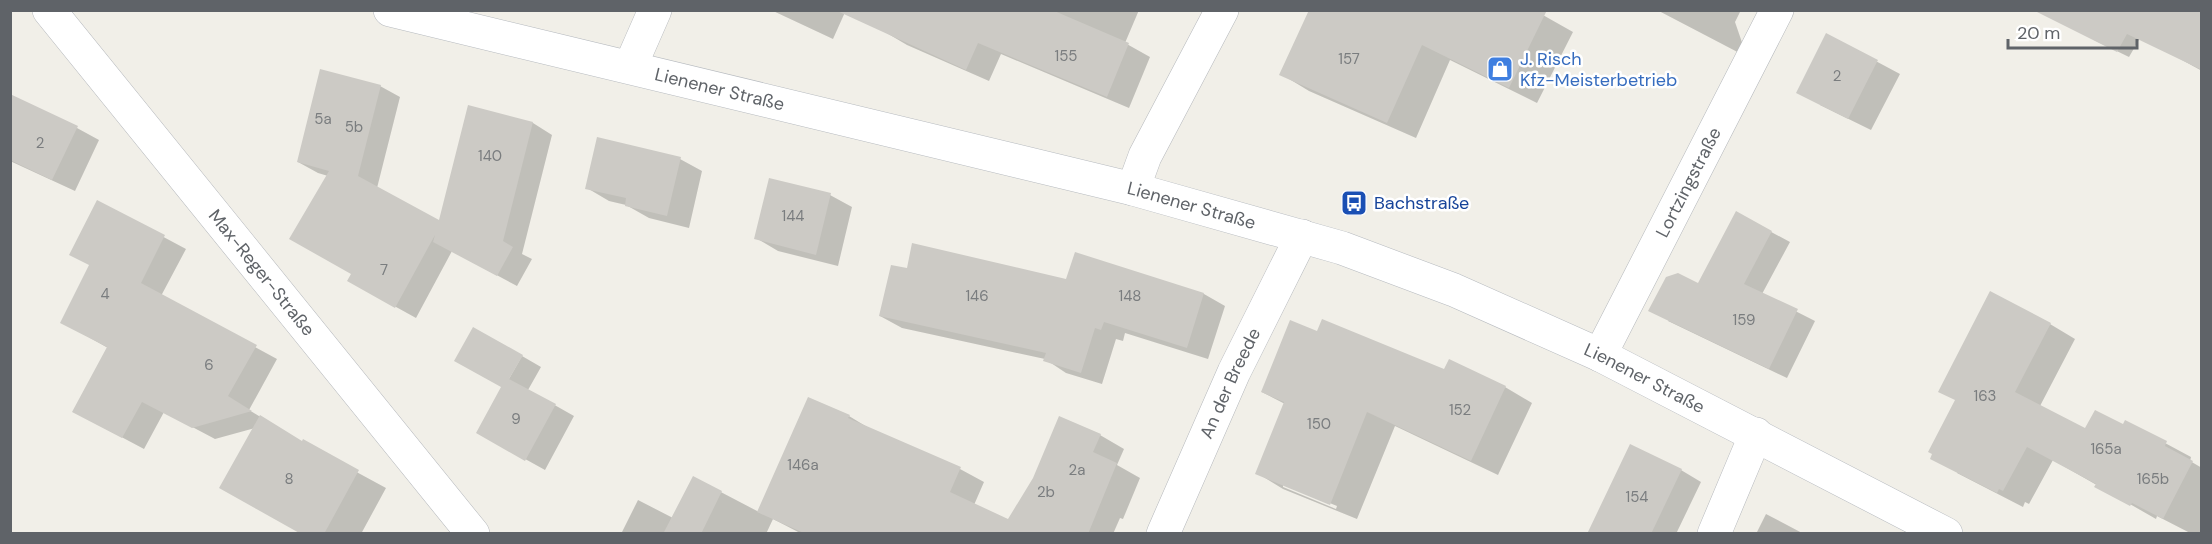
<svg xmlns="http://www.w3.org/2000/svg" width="2212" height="544" font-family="'DM Sans',sans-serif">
<rect width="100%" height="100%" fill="#f1efe8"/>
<path fill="#0003" fill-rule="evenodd" d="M 771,10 L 846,10 L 833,39 Z
M 895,10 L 1139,10 L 1125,43 L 1150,57 L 1129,108 L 1001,54 L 989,81 L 907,45 L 885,32 Z
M 1534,10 L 1573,32 L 1537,103 L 1450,60 L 1416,138 L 1309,91 L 1281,74 Z
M 1657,10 L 1741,10 L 1735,22 L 1747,57 Z
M 2202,10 L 2202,71 L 2164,50 Z
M 2151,19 L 2129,57 L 2094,40 Z
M 1827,35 L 1900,74 L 1871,130 L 1820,105 Z
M 380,86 L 400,97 L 377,188 L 440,223 L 469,107 L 533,123 L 552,135 L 522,254 L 532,259 L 517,286 L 452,251 L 416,318 L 369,292 L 353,274 L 328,176 L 318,173 L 298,162 Z
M 10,109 L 77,128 L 99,140 L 75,191 L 10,161 Z
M 680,159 L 702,171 L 689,228 L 649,218 L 626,205 L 609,201 L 587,188 Z
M 830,195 L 852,207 L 838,266 L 778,251 L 756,238 Z
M 98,202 L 186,249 L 161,296 L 277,359 L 249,410 L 303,443 L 386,488 L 361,534 L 303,534 L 255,428 L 215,439 L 164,412 L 144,449 L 95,423 L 108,348 L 62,322 L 91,265 Z
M 1736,213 L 1790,242 L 1762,294 L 1815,321 L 1787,378 L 1668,321 L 1699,285 Z
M 908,270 L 1204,294 L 1225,306 L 1208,359 L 1125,333 L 1123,341 L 1116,339 L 1102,384 L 1066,373 L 1045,359 L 902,328 L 880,316 Z
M 2050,324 L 2075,339 L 2040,406 L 2086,430 L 2124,426 L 2126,422 L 2191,457 L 2190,461 L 2202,468 L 2202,534 L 2192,534 L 2157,516 L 2156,519 L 2053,460 L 2029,504 L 2025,502 L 2023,507 L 1957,473 Z
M 1318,333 L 1505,387 L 1532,403 L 1498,475 L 1395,426 L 1357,519 L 1283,489 L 1257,473 L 1285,404 L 1262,392 ZM 1283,484 L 1337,506 L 1336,509 L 1283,487 Z
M 522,356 L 541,367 L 528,390 L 574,416 L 545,470 L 478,433 Z
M 849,416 L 872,430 L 960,469 L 984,482 L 974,505 L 1008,520 L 1100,435 L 1124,449 L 1117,465 L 1140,478 L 1123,519 L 1120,518 L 1113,534 L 802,534 L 773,519 L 766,534 L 621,534 L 638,500 L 673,518 L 694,478 L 759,512 Z
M 1681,470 L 1701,482 L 1676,534 L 1589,534 Z
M 1766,514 L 1804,534 L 1756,534 Z"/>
<path fill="#cccac5" d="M 835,10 L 1052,10 L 1129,43 L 1107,97 L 978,43 L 966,70 Z
M 1309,10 L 1547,10 L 1509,88 L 1422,45 L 1387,123 L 1279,75 Z
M 2033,10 L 2202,10 L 2202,70 L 2127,34 L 2117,52 Z
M 1826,33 L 1878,60 L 1848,119 L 1796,93 Z
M 320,69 L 381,85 L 358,176 L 439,220 L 468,105 L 533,122 L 503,241 L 513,247 L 497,276 L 433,242 L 435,235 L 395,308 L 347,281 L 351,274 L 289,239 L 329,171 L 297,162 Z
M 10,94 L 78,126 L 52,180 L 10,160 Z
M 597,137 L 681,157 L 667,216 L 625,206 L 626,198 L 585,189 Z
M 769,178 L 831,193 L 816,255 L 754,239 Z
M 97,200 L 165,235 L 141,283 L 257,345 L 228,396 L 252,411 L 192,428 L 142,402 L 122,438 L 72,412 L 107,347 L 60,323 L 89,265 L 69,255 Z
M 1736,211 L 1772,231 L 1744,284 L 1798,309 L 1769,369 L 1648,311 L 1666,277 L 1678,273 L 1698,283 Z
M 912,243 L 1066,279 L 1075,252 L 1204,293 L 1187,348 L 1104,322 L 1101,330 L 1095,328 L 1081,373 L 1043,361 L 1046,353 L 879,316 L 891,265 L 907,268 Z
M 1990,291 L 2051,323 L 2015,392 L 2085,428 L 2095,410 L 2123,424 L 2125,420 L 2167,441 L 2165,446 L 2193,461 L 2163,519 L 2132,503 L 2130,506 L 2094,487 L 2096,484 L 2027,447 L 2003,491 L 1999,489 L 1997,493 L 1930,459 L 1932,454 L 1928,452 L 1955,400 L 1938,392 Z
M 1322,319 L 1444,369 L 1449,359 L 1506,386 L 1471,461 L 1367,412 L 1330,505 L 1255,474 L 1284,402 L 1261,392 L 1290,320 L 1317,331 Z
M 473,327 L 523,355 L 509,379 L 556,404 L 525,461 L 476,433 L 501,387 L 454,361 Z
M 808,397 L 850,415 L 848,418 L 961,467 L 950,492 L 1008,519 L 1033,478 L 1059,416 L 1101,434 L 1093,452 L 1117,463 L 1088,534 L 806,534 L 757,512 Z
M 260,415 L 302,441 L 303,439 L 359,470 L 324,534 L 301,534 L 219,488 Z
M 1630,444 L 1682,469 L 1651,534 L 1587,534 Z
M 693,476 L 722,491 L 701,534 L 663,534 Z"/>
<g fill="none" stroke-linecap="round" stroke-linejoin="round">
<g stroke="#b5b8bc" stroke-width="34">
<g id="street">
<path id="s1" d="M 49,10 L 473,534"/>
<path d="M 630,67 L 655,10"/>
<path d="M 1133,189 L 1145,156 L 1222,10"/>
<path id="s2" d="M 1600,355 L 1777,10"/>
<path id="s3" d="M 1163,534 L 1234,372 L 1302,236"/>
<path d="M 1714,534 L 1756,434"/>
</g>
</g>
<g stroke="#b6babf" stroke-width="34">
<g id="secondary">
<path id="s4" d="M 390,10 L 1133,189 L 1342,248 L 1454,290 L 1600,355 L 1946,534"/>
</g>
</g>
<use href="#street" stroke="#fff" stroke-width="33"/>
<use href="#secondary" stroke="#fff" stroke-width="33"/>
</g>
<defs>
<g id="shop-square" transform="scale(1.35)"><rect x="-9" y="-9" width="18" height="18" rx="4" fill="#3f7fe0" stroke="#fff"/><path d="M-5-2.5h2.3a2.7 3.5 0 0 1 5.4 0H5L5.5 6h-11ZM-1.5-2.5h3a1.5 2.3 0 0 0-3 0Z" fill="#fff"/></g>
<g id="bus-square" transform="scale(1.35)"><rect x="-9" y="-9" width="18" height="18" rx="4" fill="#1a4fb4" stroke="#fff"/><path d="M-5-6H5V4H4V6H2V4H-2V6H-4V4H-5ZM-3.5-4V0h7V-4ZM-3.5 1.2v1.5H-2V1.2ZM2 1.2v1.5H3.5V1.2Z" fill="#fff"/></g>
</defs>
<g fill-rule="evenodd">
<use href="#shop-square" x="1500" y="69"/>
<use href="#bus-square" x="1354" y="203"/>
</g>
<g text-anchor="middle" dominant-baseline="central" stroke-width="5" stroke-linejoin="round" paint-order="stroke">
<g font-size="15" fill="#7a7d7f">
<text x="1066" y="56">155</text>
<text x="1349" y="59">157</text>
<text x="1837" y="76">2</text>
<text x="323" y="119">5a</text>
<text x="354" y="127">5b</text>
<text x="40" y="143">2</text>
<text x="490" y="156">140</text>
<text x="793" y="216">144</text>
<text x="384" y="270">7</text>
<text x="105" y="294">4</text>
<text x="977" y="296">146</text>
<text x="1130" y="296">148</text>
<text x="1744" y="320">159</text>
<text x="209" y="365">6</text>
<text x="1985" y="396">163</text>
<text x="1460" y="410">152</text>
<text x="516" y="419">9</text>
<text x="1319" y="424">150</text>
<text x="2106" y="449">165a</text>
<text x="803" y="465">146a</text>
<text x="1077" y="470">2a</text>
<text x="289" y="479">8</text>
<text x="2153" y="479">165b</text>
<text x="1046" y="492">2b</text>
<text x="1637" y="497">154</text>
</g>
<g font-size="18" fill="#366cbe" stroke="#fff" text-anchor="start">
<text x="1520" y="59">J. Risch<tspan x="1520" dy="21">Kfz-Meisterbetrieb</tspan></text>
</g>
<g font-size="18" fill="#5f6368" stroke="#fff">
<text stroke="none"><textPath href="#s4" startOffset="339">Lienener Straße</textPath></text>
<text stroke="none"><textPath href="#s2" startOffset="194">Lortzingstraße</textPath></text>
<text stroke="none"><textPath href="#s4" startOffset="825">Lienener Straße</textPath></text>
<text stroke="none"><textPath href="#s1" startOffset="338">Max-Reger-Straße</textPath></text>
<text stroke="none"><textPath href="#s4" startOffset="1311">Lienener Straße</textPath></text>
<text stroke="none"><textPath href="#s3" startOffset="165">An der Breede</textPath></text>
</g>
<g font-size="18" fill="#164399" stroke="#fff" text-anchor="start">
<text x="1374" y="203">Bachstraße</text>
</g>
</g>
<rect width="2212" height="544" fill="none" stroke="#5f6368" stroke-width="24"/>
<path d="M2008 39v9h129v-9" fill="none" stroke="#5f6368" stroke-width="3"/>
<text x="2017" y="39" font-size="18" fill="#5f6368" stroke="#ffffff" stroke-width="4.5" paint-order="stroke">20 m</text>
</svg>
